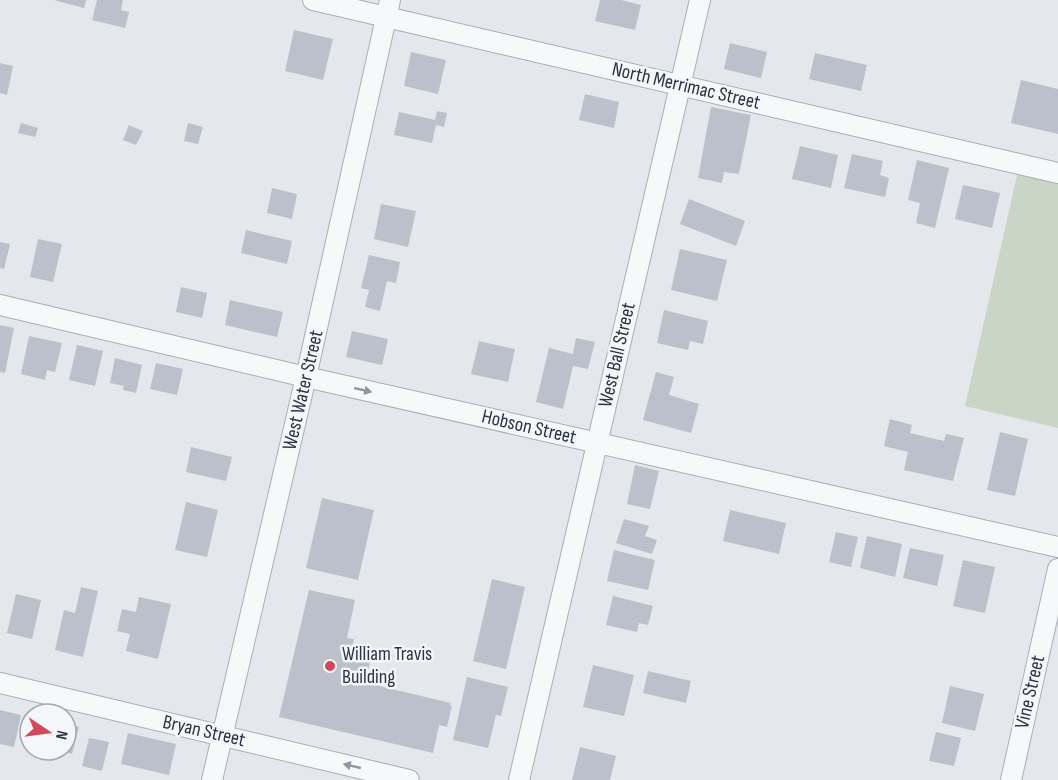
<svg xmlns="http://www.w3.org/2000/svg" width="1058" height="780" font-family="'Sofia Sans Condensed',sans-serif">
<rect width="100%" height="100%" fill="#e4e7ec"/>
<path fill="#c9d6c5" d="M 1018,171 L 1058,181 L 1058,428 L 965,406 Z"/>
<path fill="#bbc0ca" d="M 54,0 L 86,0 L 84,8 Z
M 97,0 L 123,0 L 121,10 L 129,12 L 125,28 L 92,20 Z
M 600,0 L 621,0 L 641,5 L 635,30 L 595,21 Z
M 294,30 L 333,39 L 323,80 L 285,71 Z
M 730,43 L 767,52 L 761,78 L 724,69 Z
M 411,52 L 446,60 L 438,94 L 404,86 Z
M 815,53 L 867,65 L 861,91 L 809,79 Z
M 0,63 L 13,66 L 7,95 L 0,93 Z
M 1021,80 L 1058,89 L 1058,134 L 1011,123 Z
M 585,94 L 619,102 L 614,128 L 579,120 Z
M 711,107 L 751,115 L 739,174 L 724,172 L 722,183 L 698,178 Z
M 437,111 L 447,113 L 444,127 L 436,125 L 432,143 L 394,135 L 399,112 L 435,120 Z
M 21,123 L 38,128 L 35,137 L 18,133 Z
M 188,123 L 203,127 L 198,144 L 184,141 Z
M 129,125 L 143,131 L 136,145 L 123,140 Z
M 800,146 L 838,155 L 831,188 L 792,179 Z
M 852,154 L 883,161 L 880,175 L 889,178 L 885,197 L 844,188 Z
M 917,160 L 949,168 L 935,228 L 916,223 L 920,203 L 908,200 Z
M 963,185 L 1000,193 L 992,228 L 955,219 Z
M 272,188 L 297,194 L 292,219 L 267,213 Z
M 689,199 L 745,221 L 736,246 L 680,224 Z
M 381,204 L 416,211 L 408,247 L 374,239 Z
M 246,230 L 292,241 L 287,264 L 241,253 Z
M 38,239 L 62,244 L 53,282 L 30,277 Z
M 0,242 L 10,244 L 4,269 L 0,268 Z
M 680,249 L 727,260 L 717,301 L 671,290 Z
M 369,255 L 400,262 L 396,283 L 387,281 L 380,311 L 365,307 L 369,290 L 361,288 Z
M 181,287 L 207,293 L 202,318 L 176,312 Z
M 230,300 L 283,312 L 277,337 L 225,325 Z
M 664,310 L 708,321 L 703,344 L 690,341 L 688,350 L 657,343 Z
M 0,325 L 14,328 L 5,373 L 0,372 Z
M 352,331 L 388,339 L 382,365 L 346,357 Z
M 29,336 L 62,343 L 55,372 L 47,370 L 45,380 L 21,374 Z
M 576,338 L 595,342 L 588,369 L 573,366 L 563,409 L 536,402 L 549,348 L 573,354 Z
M 479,341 L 515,349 L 508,382 L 471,374 Z
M 77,345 L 103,351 L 95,386 L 69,380 Z
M 115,358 L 142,365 L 136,393 L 123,390 L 124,386 L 110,383 Z
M 156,363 L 183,369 L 177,395 L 150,389 Z
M 656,372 L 674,377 L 669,395 L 699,404 L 691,433 L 643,420 Z
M 890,419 L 912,425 L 910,433 L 944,441 L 946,434 L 964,438 L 953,481 L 904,470 L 908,452 L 884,446 Z
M 1000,432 L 1028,439 L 1015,496 L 987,490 Z
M 191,447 L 232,457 L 226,481 L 186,472 Z
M 635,465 L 659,471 L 650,509 L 627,504 Z
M 322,498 L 374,510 L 358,580 L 306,568 Z
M 186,502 L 218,510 L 207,557 L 175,550 Z
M 730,510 L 786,523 L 779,554 L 723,541 Z
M 624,519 L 649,526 L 645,536 L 657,540 L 652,554 L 616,543 Z
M 836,532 L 858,537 L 851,567 L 829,562 Z
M 867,536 L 902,544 L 895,577 L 860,568 Z
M 910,548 L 944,555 L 937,586 L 903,578 Z
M 614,550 L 655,560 L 648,590 L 607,581 Z
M 963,560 L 995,567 L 985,613 L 953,606 Z
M 492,579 L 525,587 L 506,669 L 473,661 Z
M 81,587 L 98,591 L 83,657 L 55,650 L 64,610 L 75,613 Z
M 309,590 L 355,600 L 347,638 L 354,639 L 351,653 L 371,658 L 367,674 L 381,677 L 379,686 L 451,703 L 450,706 L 452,706 L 447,727 L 439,725 L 433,753 L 279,717 Z
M 16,594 L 41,600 L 32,639 L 7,633 Z
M 613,596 L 653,606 L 648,625 L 639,623 L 637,632 L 606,625 Z
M 139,597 L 171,604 L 158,659 L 126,651 L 130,634 L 117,631 L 122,609 L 136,612 Z
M 593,665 L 634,675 L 624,716 L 583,707 Z
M 648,671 L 691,681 L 686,703 L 643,693 Z
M 467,677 L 508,687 L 501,716 L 496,715 L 488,748 L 453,740 Z
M 950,686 L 984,694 L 975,731 L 942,723 Z
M 0,710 L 21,715 L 14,747 L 0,744 Z
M 66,724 L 79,727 L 72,754 L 61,751 L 66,750 Z
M 936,732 L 961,738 L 954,766 L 929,761 Z
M 128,733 L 176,744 L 169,775 L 121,764 Z
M 89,738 L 109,742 L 102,771 L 82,766 Z
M 580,747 L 616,756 L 610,780 L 572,780 Z"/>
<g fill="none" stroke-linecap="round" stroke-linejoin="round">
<g stroke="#a9aeb7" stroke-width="22">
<path id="street" d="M 313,0 L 1058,173
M 0,305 L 306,377 L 1058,547
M 0,683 L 409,780
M 212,780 L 306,377 L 390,0
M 519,780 L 700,0
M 1011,780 L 1058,569"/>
</g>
<use href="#street" stroke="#f7f8fa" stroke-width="20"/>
</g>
<defs><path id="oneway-solid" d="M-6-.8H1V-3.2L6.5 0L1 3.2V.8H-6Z" transform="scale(1.5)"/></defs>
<g fill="#9196a0">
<use href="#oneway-solid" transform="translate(363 390) rotate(13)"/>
<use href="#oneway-solid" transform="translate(352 766) rotate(-167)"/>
</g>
<circle fill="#d1495b" stroke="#f4f6f9" stroke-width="2" cx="330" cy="666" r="6"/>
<g text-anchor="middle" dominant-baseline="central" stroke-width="5" stroke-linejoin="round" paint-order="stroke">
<g font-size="20" fill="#2b3445" stroke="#f4f6f9">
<text transform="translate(686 86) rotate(13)">North Merrimac Street</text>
<text transform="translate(617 355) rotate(-77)">West Ball Street</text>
<text transform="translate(303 390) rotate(-77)">West Water Street</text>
<text transform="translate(529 427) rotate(13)">Hobson Street</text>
<text transform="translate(1030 692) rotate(-77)">Vine Street</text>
<text transform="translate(204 731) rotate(13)">Bryan Street</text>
</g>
<g font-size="20" fill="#2b3445" stroke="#f4f6f9" text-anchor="start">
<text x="342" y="654">William Travis<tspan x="342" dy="23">Building</tspan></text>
</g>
</g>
<g transform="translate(48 732) rotate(103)"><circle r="28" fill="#f4f6f9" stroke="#a4a8b1" stroke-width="1.5"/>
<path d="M0-4.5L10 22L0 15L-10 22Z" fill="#d1495b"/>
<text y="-9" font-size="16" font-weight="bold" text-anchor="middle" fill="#2b3445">N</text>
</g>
</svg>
